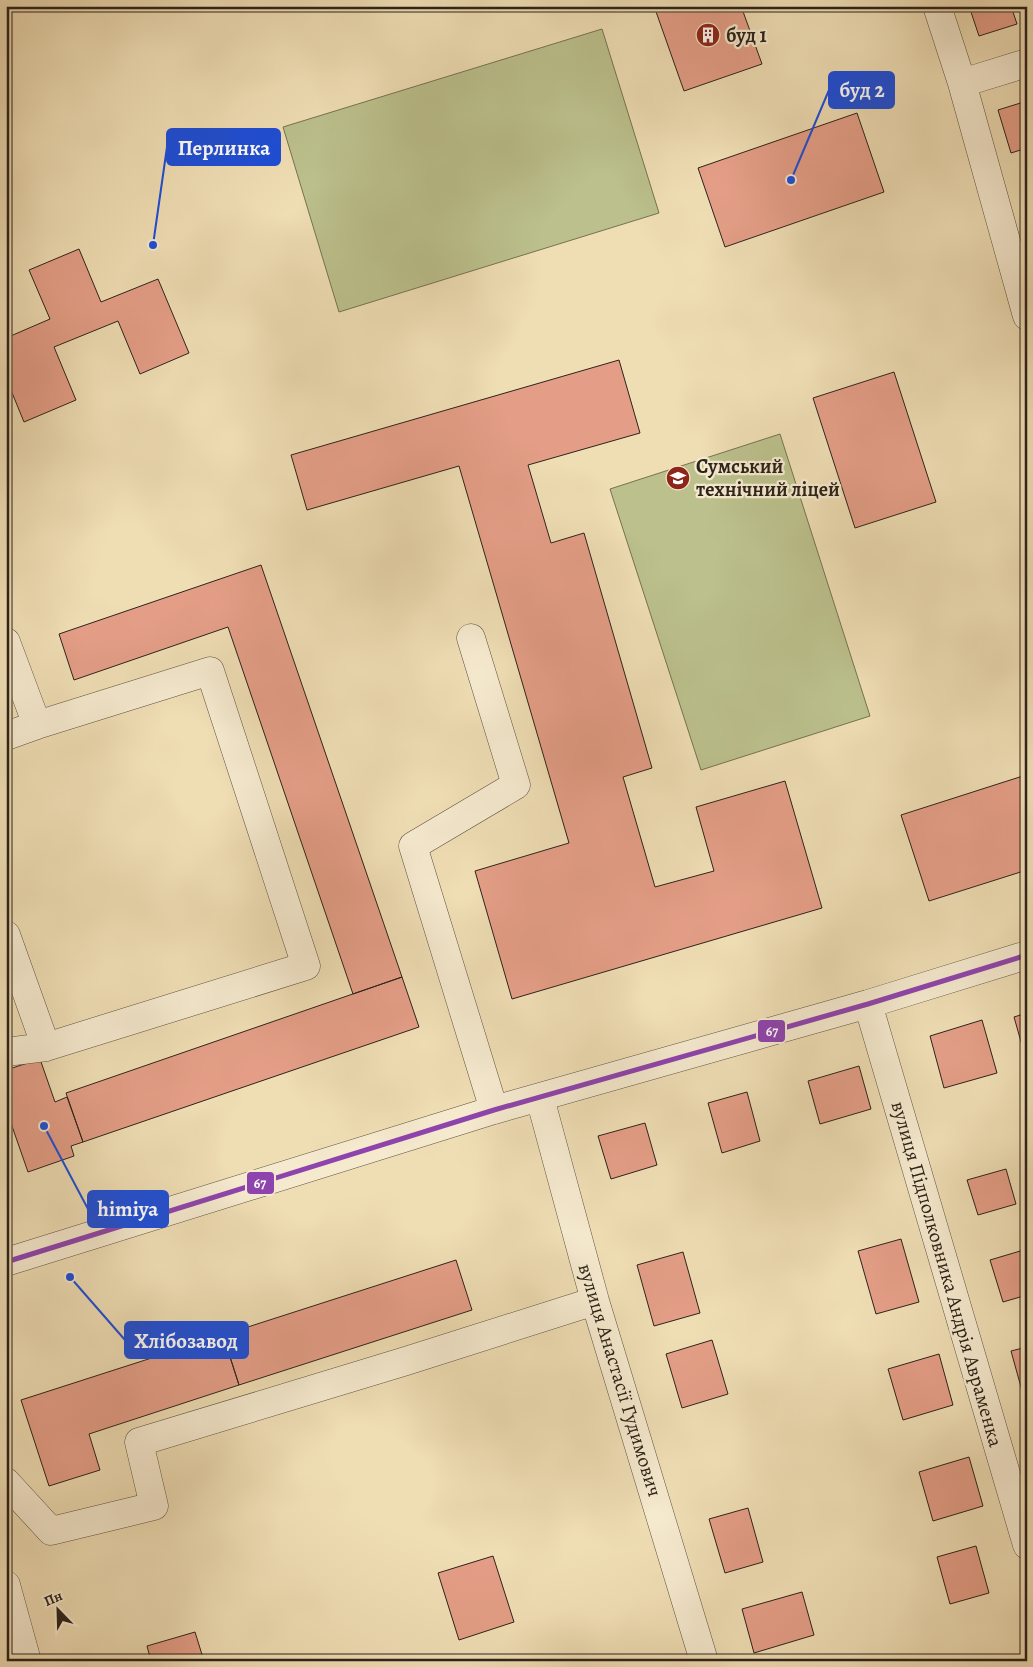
<svg xmlns="http://www.w3.org/2000/svg" width="1033" height="1667" font-family="Alegreya,serif">
<rect width="100%" height="100%" fill="#efddb4"/>
<filter id="stains"><feTurbulence type="fractalNoise" baseFrequency=".004" numOctaves="4"/><feColorMatrix values="0 0 0 0 .2 0 0 0 0 .09 0 0 0 0 .02 0 0 0 .5 -.17"/></filter>
<radialGradient id="worn" r=".72"><stop offset=".6" stop-color="#630" stop-opacity="0"/><stop offset="1" stop-color="#630" stop-opacity=".3"/></radialGradient>
<path fill="#bbc08c" stroke="#747253" d="M 602,29 L 659,213 L 339,312 L 283,127 Z
M 780,434 L 870,716 L 701,770 L 610,489 Z"/>
<path fill="#e49e87" stroke="#2c231a" d="M 654,6 L 741,6 L 762,64 L 684,91 Z
M 969,6 L 1011,6 L 1017,24 L 979,36 Z
M 1027,101 L 1027,148 L 1011,153 L 998,110 Z
M 857,113 L 884,192 L 725,247 L 698,168 Z
M 1027,185 L 1027,203 L 1022,187 Z
M 79,249 L 101,302 L 158,279 L 189,353 L 140,374 L 118,321 L 54,347 L 76,400 L 24,422 L 6,378 L 6,338 L 50,319 L 29,270 Z
M 619,360 L 640,433 L 528,465 L 551,543 L 584,533 L 652,768 L 623,777 L 655,887 L 714,871 L 696,807 L 785,781 L 822,908 L 512,999 L 475,871 L 569,843 L 459,466 L 307,510 L 291,455 Z
M 894,372 L 936,502 L 855,528 L 813,398 Z
M 261,565 L 402,977 L 353,994 L 228,627 L 74,680 L 59,634 Z
M 1026,775 L 1027,870 L 929,901 L 901,815 Z
M 402,977 L 419,1027 L 83,1142 L 66,1093 Z
M 1027,1013 L 1027,1063 L 1014,1017 Z
M 982,1020 L 997,1073 L 944,1088 L 930,1036 Z
M 40,1059 L 55,1102 L 67,1097 L 83,1142 L 71,1146 L 74,1156 L 28,1172 L 6,1109 L 6,1070 Z
M 859,1066 L 871,1109 L 820,1124 L 808,1081 Z
M 747,1092 L 760,1141 L 722,1153 L 708,1103 Z
M 645,1123 L 657,1165 L 611,1179 L 598,1136 Z
M 1006,1169 L 1016,1204 L 978,1215 L 967,1180 Z
M 901,1239 L 919,1302 L 876,1314 L 858,1251 Z
M 1027,1249 L 1027,1295 L 1003,1302 L 990,1260 Z
M 683,1252 L 700,1313 L 654,1326 L 637,1265 Z
M 456,1260 L 472,1310 L 239,1385 L 223,1335 Z
M 223,1335 L 239,1385 L 89,1434 L 100,1470 L 49,1486 L 21,1400 Z
M 712,1340 L 728,1394 L 682,1408 L 666,1354 Z
M 1027,1347 L 1027,1398 L 1024,1398 L 1011,1351 Z
M 939,1354 L 953,1405 L 903,1420 L 888,1369 Z
M 969,1457 L 983,1506 L 933,1521 L 919,1472 Z
M 748,1508 L 763,1562 L 725,1573 L 709,1519 Z
M 976,1546 L 989,1593 L 950,1604 L 937,1557 Z
M 493,1556 L 514,1622 L 459,1640 L 438,1573 Z
M 802,1592 L 814,1635 L 754,1653 L 742,1609 Z
M 195,1632 L 204,1661 L 151,1661 L 147,1646 Z"/>
<g fill="none" stroke-linecap="round" stroke-linejoin="round">
<g stroke="#5d5240" stroke-width="29">
<path id="minor" d="M 937,6 L 962,83 L 1027,316
M 962,83 L 1027,63
M 471,638 L 516,785 L 413,846 L 494,1110
M 6,642 L 37,725 L 210,671 L 306,966 L 46,1047 L 6,1052
M 6,736 L 37,725
M 6,935 L 46,1047
M 868,1004 L 1027,1545
M 540,1098 L 595,1301 L 704,1661
M 6,1262 L 494,1110 L 868,1004 L 1027,955
M 6,1482 L 51,1531 L 154,1506 L 139,1442 L 406,1361 L 595,1301
M 6,1585 L 27,1661"/>
</g>
<use href="#minor" stroke="#f5e9ce" stroke-width="28"/>
<g stroke="#f5e9ce" stroke-width="9">
<path id="bus-1" d="M 6,1262 L 494,1110 L 868,1004 L 1027,955"/>
</g>
<use href="#bus-1" stroke="#8e44ad" stroke-width="5"/>
</g>
<defs>
<g id="building-disc" transform="scale(1.25)"><circle r="9.5" fill="#8f2418" stroke="#f5e9ce"/><path d="M-4-6H4V6H1V3H-1V6H-4ZM-2.5-4.3h1.7v1.8h-1.7ZM.8-4.3h1.7v1.8H.8ZM-2.5-1h1.7V.8h-1.7ZM.8-1h1.7V.8H.8Z" fill="#fff"/></g>
<g id="university-disc" transform="scale(1.25)"><circle r="9.5" fill="#8f2418" stroke="#f5e9ce"/><path d="M0-5L7-2L0 1L-7-2ZM-4 1L0 2.5L4 1V4Q0 6-4 4Z" fill="#fff"/></g>
</defs>
<g fill-rule="evenodd">
<use href="#building-disc" x="708" y="35"/>
<use href="#university-disc" x="678" y="478"/>
</g>
<g text-anchor="middle" dominant-baseline="central" stroke-width="4.5" stroke-linejoin="round" paint-order="stroke">
<g font-size="20" font-weight="bold" fill="#2c231a" stroke="#f5e9ce" text-anchor="start">
<text x="726" y="35">буд 1</text>
<text x="696" y="466">Сумський<tspan x="696" dy="23">технічний ліцей</tspan></text>
</g>
<g font-size="20" fill="#2c231a" stroke="#f5e9ce">
<text transform="translate(947 1274) rotate(74)">вулиця Підполковника Андрія Авраменка</text>
<text transform="translate(620 1380) rotate(73)">вулиця Анастасії Гудимович</text>
</g>
</g>
<path fill="none" stroke="#1d4ed8" stroke-width="2" d="M791 180L829 90M153 245L167 147M44 1126L88 1209M70 1277L125 1340"/>
<g fill="#1d4ed8" stroke="#f5e9ce" stroke-width="2">
<circle cx="791" cy="180" r="5"/>
<circle cx="153" cy="245" r="5"/>
<circle cx="44" cy="1126" r="5"/>
<circle cx="70" cy="1277" r="5"/>
</g>
<g fill="#1d4ed8" stroke="#1d4ed8" stroke-width="2">
<rect x="829" y="72" width="65" height="36" rx="5"/>
<rect x="167" y="129" width="113" height="36" rx="5"/>
<rect x="88" y="1191" width="80" height="36" rx="5"/>
<rect x="125" y="1322" width="123" height="36" rx="5"/>
</g>
<g font-size="21" text-anchor="middle" font-weight="bold" fill="#fff">
<text x="862" y="97">буд 2</text>
<text x="224" y="155">Перлинка</text>
<text x="128" y="1216">himiya</text>
<text x="186" y="1348">Хлібозавод</text>
</g>
<g stroke="#f5e9ce" stroke-width="2">
<rect x="757" y="1019" width="29" height="24" rx="5" fill="#8e44ad"/>
<rect x="246" y="1171" width="29" height="24" rx="5" fill="#8e44ad"/>
</g>
<g font-size="14" text-anchor="middle" font-weight="bold" fill="#fff">
<text x="772" y="1036">67</text>
<text x="260" y="1188">67</text>
</g>
<rect width="1033" height="1667" fill="none" stroke="#efddb4" stroke-width="25"/>
<rect x="8" y="8" width="1018" height="1652" fill="none" stroke="#2c231a" stroke-width="2.5"/>
<rect x="12" y="12" width="1008" height="1642" fill="none" stroke="#2c231a"/>
<g transform="translate(58 1610) rotate(337)" stroke="#f5e9ce" stroke-width="4" paint-order="stroke">
<path d="M0-4L9 19L0 12L-9 19Z" fill="#2c231a"/>
<text y="-8" font-size="14" font-weight="bold" text-anchor="middle" fill="#2c231a">Пн</text>
</g>
<rect width="100%" height="100%" filter="url(#stains)"/>
<rect width="100%" height="100%" fill="url(#worn)"/>
</svg>
